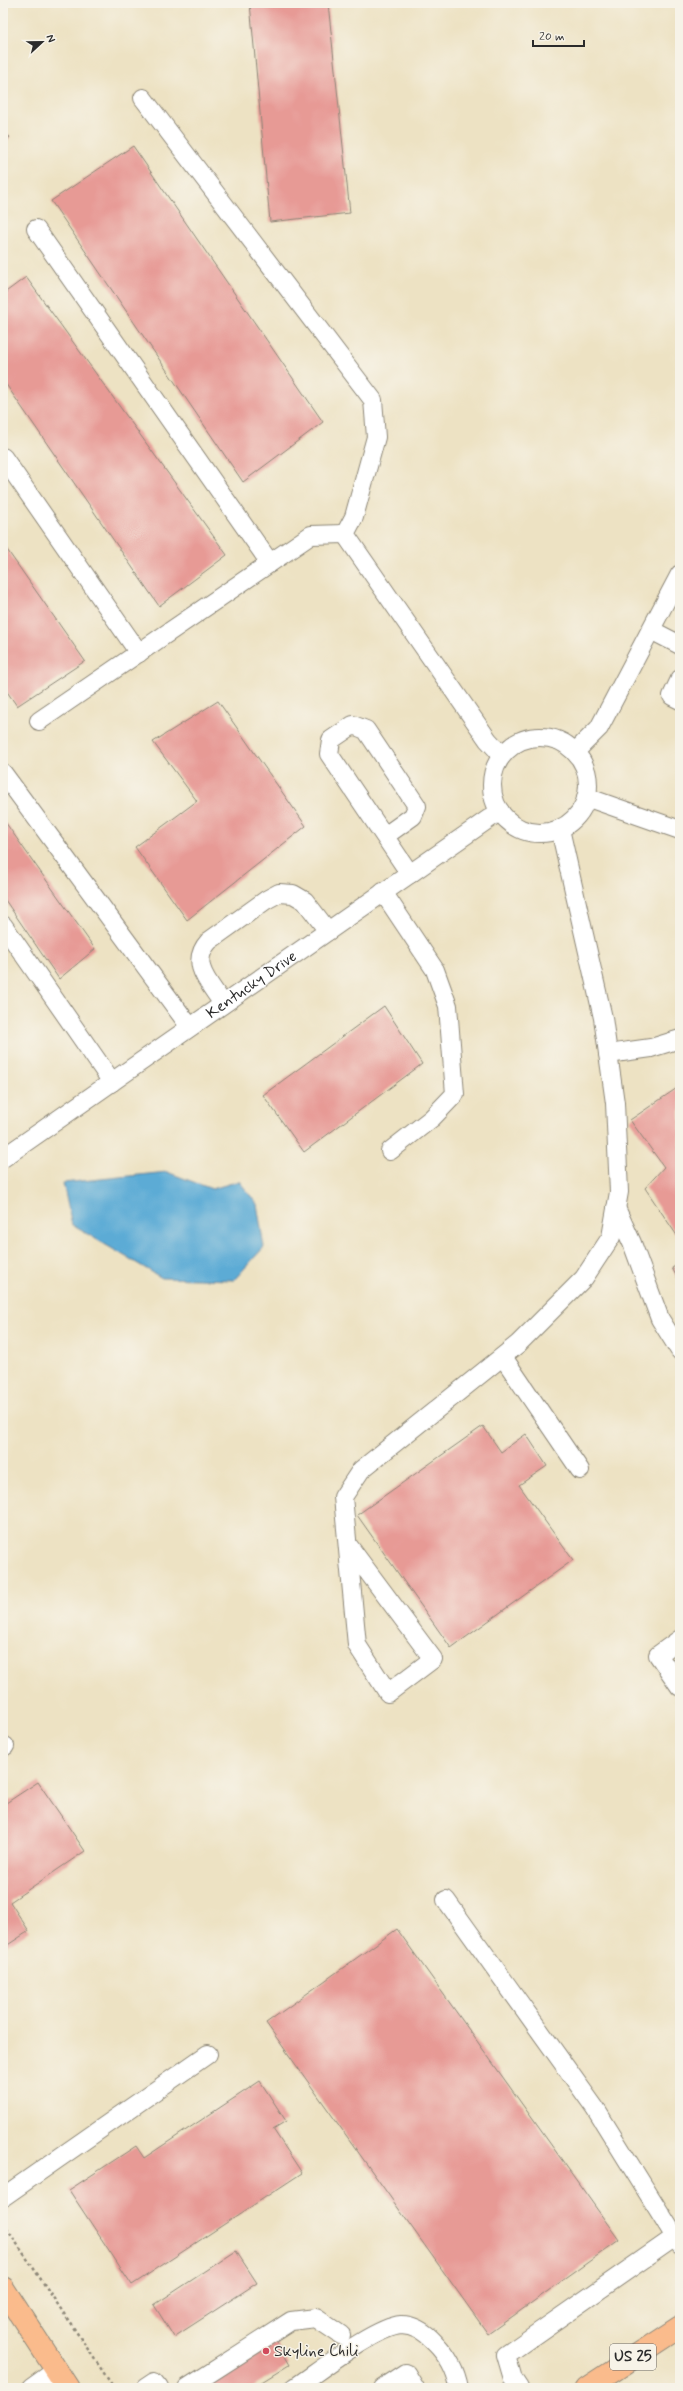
<svg xmlns="http://www.w3.org/2000/svg" width="683" height="2391" font-family="Mynerve,sans-serif">
<rect width="100%" height="100%" fill="#f7f3e8"/>
<filter id="ink" filterUnits="userSpaceOnUse"><feTurbulence type="fractalNoise" baseFrequency=".025" numOctaves="2"/><feDisplacementMap in="SourceGraphic" scale="8" xChannelSelector="R" yChannelSelector="G"/><feConvolveMatrix kernelMatrix="1 2 1 2 8 2 1 2 1" color-interpolation-filters="sRGB"/></filter>
<filter id="wash" filterUnits="userSpaceOnUse"><feTurbulence type="fractalNoise" baseFrequency=".012" numOctaves="4" result="noise"/><feDisplacementMap in="SourceGraphic" scale="16" xChannelSelector="R" yChannelSelector="G"/><feGaussianBlur stdDeviation="0.9" result="paint"/><feColorMatrix in="noise" values="0 0 0 0 0 0 0 0 0 0 0 0 0 0 0 0 0 1.4 0 .05"/><feComposite in="paint" operator="in"/></filter>
<g filter="url(#wash)">
<rect width="100%" height="100%" fill="#ede2c3"/>
<path fill="#5babd5" stroke="#436b80" d="M 167,1172 L 212,1189 L 239,1181 L 257,1204 L 264,1247 L 234,1280 L 162,1278 L 72,1225 L 63,1183 Z"/>
<g id="blocks">
<path fill="#e79a95" d="M 250,3 L 328,3 L 350,213 L 270,222 Z
M 3,131 L 10,137 L 3,145 Z
M 133,146 L 323,422 L 243,482 L 51,201 Z
M 26,277 L 227,555 L 159,606 L 3,380 L 3,294 Z
M 3,544 L 85,661 L 17,706 L 3,686 Z
M 218,701 L 306,826 L 187,920 L 135,847 L 197,801 L 153,742 Z
M 3,819 L 95,949 L 59,979 L 3,897 Z
M 384,1006 L 422,1064 L 304,1152 L 263,1095 Z
M 680,1086 L 680,1240 L 645,1188 L 664,1167 L 630,1120 Z
M 680,1263 L 680,1283 L 672,1268 Z
M 483,1426 L 501,1452 L 526,1434 L 547,1466 L 519,1485 L 573,1560 L 451,1648 L 357,1515 Z
M 38,1782 L 85,1851 L 10,1902 L 29,1931 L 3,1948 L 3,1805 Z
M 397,1929 L 619,2240 L 488,2334 L 266,2023 Z
M 260,2081 L 286,2121 L 273,2129 L 302,2173 L 132,2285 L 69,2190 L 136,2146 L 144,2158 Z
M 236,2251 L 257,2283 L 174,2337 L 154,2305 Z
M 273,2337 L 289,2365 L 252,2388 L 210,2388 L 204,2379 Z"/>
</g>
</g>
<g filter="url(#ink)">
<use href="#blocks" fill-opacity="0" stroke="#8c8677" stroke-width="1"/>
<g fill="none" stroke-linecap="round" stroke-linejoin="round">
<g stroke="#8c8677" stroke-width="20">
<g id="minor">
<path d="M 143,98 L 373,400 L 376,437 L 354,517 L 345,534 L 488,740 L 502,755"/>
<path d="M 36,229 L 270,563"/>
<path d="M 3,457 L 139,653"/>
<path d="M 651,630 L 680,645"/>
<path d="M 680,679 L 672,696 L 680,700"/>
<path d="M 39,721 L 311,535 L 345,534"/>
<circle cx="540" cy="785" r="48"/>
<path d="M 575,752 L 599,728 L 680,574"/>
<path d="M 3,773 L 190,1027"/>
<path d="M 586,797 L 680,830"/>
<path d="M 385,836 L 413,816 L 417,806 L 366,730 L 353,725 L 331,740 L 329,754 L 410,874"/>
<path d="M 383,892 L 435,970 L 448,1006 L 455,1094 L 432,1118 L 390,1151"/>
<path d="M 3,925 L 112,1082"/>
<path d="M 223,1004 C 210,983 188,964 209,941 L 266,900 L 279,893 L 293,894 L 305,901 L 328,931"/>
<path d="M 608,1054 L 651,1048 L 680,1039"/>
<path id="s1" d="M 3,1158 L 500,811"/>
<path d="M 616,1208 L 632,1243 L 660,1319 L 680,1351"/>
<path d="M 503,1357 L 580,1470"/>
<path d="M 348,1545 L 433,1659 L 388,1693 L 357,1645 L 343,1497 L 361,1470 L 518,1344 L 584,1278 L 611,1237 L 619,1192 L 615,1103 L 603,1018 L 560,829"/>
<path d="M 680,1639 L 658,1655 L 680,1687"/>
<path d="M 3,1747 L 5,1746"/>
<path d="M 446,1900 L 595,2108 L 680,2245"/>
<path d="M 3,2197 L 208,2054"/>
<path d="M 31,2388 L 56,2370"/>
<path d="M 145,2388 L 154,2382 L 159,2388"/>
<path d="M 187,2388 L 291,2321 L 316,2318 L 341,2335"/>
<path d="M 294,2388 C 318,2372 375,2327 401,2325 C 415,2325 426,2333 435,2343 C 447,2355 456,2371 459,2388"/>
<path d="M 383,2388 L 406,2373 L 415,2388"/>
<path d="M 519,2388 L 513,2379 L 506,2355 L 675,2237"/>
</g>
</g>
<g stroke="#8c8677" stroke-width="24">
<path id="major" d="M 3,2288 L 68,2388
M 587,2388 L 680,2327"/>
</g>
<path stroke="#8c8677" stroke-width="2.5" stroke-dasharray="3 3" stroke-linecap="butt" d="M 3,2223 L 114,2388"/>
<use href="#minor" stroke="#fff" stroke-width="18"/>
<use href="#major" stroke="#fabb8c" stroke-width="22"/>
</g>
</g>
<circle fill="#d1495b" stroke="#f7f3e8" stroke-width="1.5" cx="266" cy="2351" r="4"/>
<g text-anchor="middle" dominant-baseline="central" stroke-width="3" stroke-linejoin="round" paint-order="stroke">
<rect fill="#f7f3e8" stroke="#686764" stroke-width="1" x="610" y="2344" width="46" height="26" rx="3"/>
<g font-size="15" font-weight="bold" fill="#2b2b2b">
<text x="633" y="2357">US 25</text>
</g>
<g font-size="16" fill="#2b2b2b" stroke="#f7f3e8">
<text stroke="none"><textPath href="#s1" startOffset="303">Kentucky Drive</textPath></text>
</g>
<g font-size="16" fill="#2b2b2b" stroke="#f7f3e8" text-anchor="start">
<text x="274" y="2351">Skyline Chili</text>
</g>
</g>
<rect width="683" height="2391" fill="none" stroke="#f7f3e8" stroke-width="16"/>
<g transform="translate(42 42) rotate(68)" stroke="#f7f3e8" stroke-width="3" paint-order="stroke">
<path d="M0-3L7 15L0 10L-7 15Z" fill="#2b2b2b"/>
<text y="-6" font-size="11" font-weight="bold" text-anchor="middle" fill="#2b2b2b">N</text>
</g>
<path d="M533 40v6h51v-6" fill="none" stroke="#2b2b2b" stroke-width="2"/>
<text x="539" y="40" font-size="12" fill="#2b2b2b" stroke="#f7f3e8" stroke-width="3" paint-order="stroke">20 m</text>
</svg>
